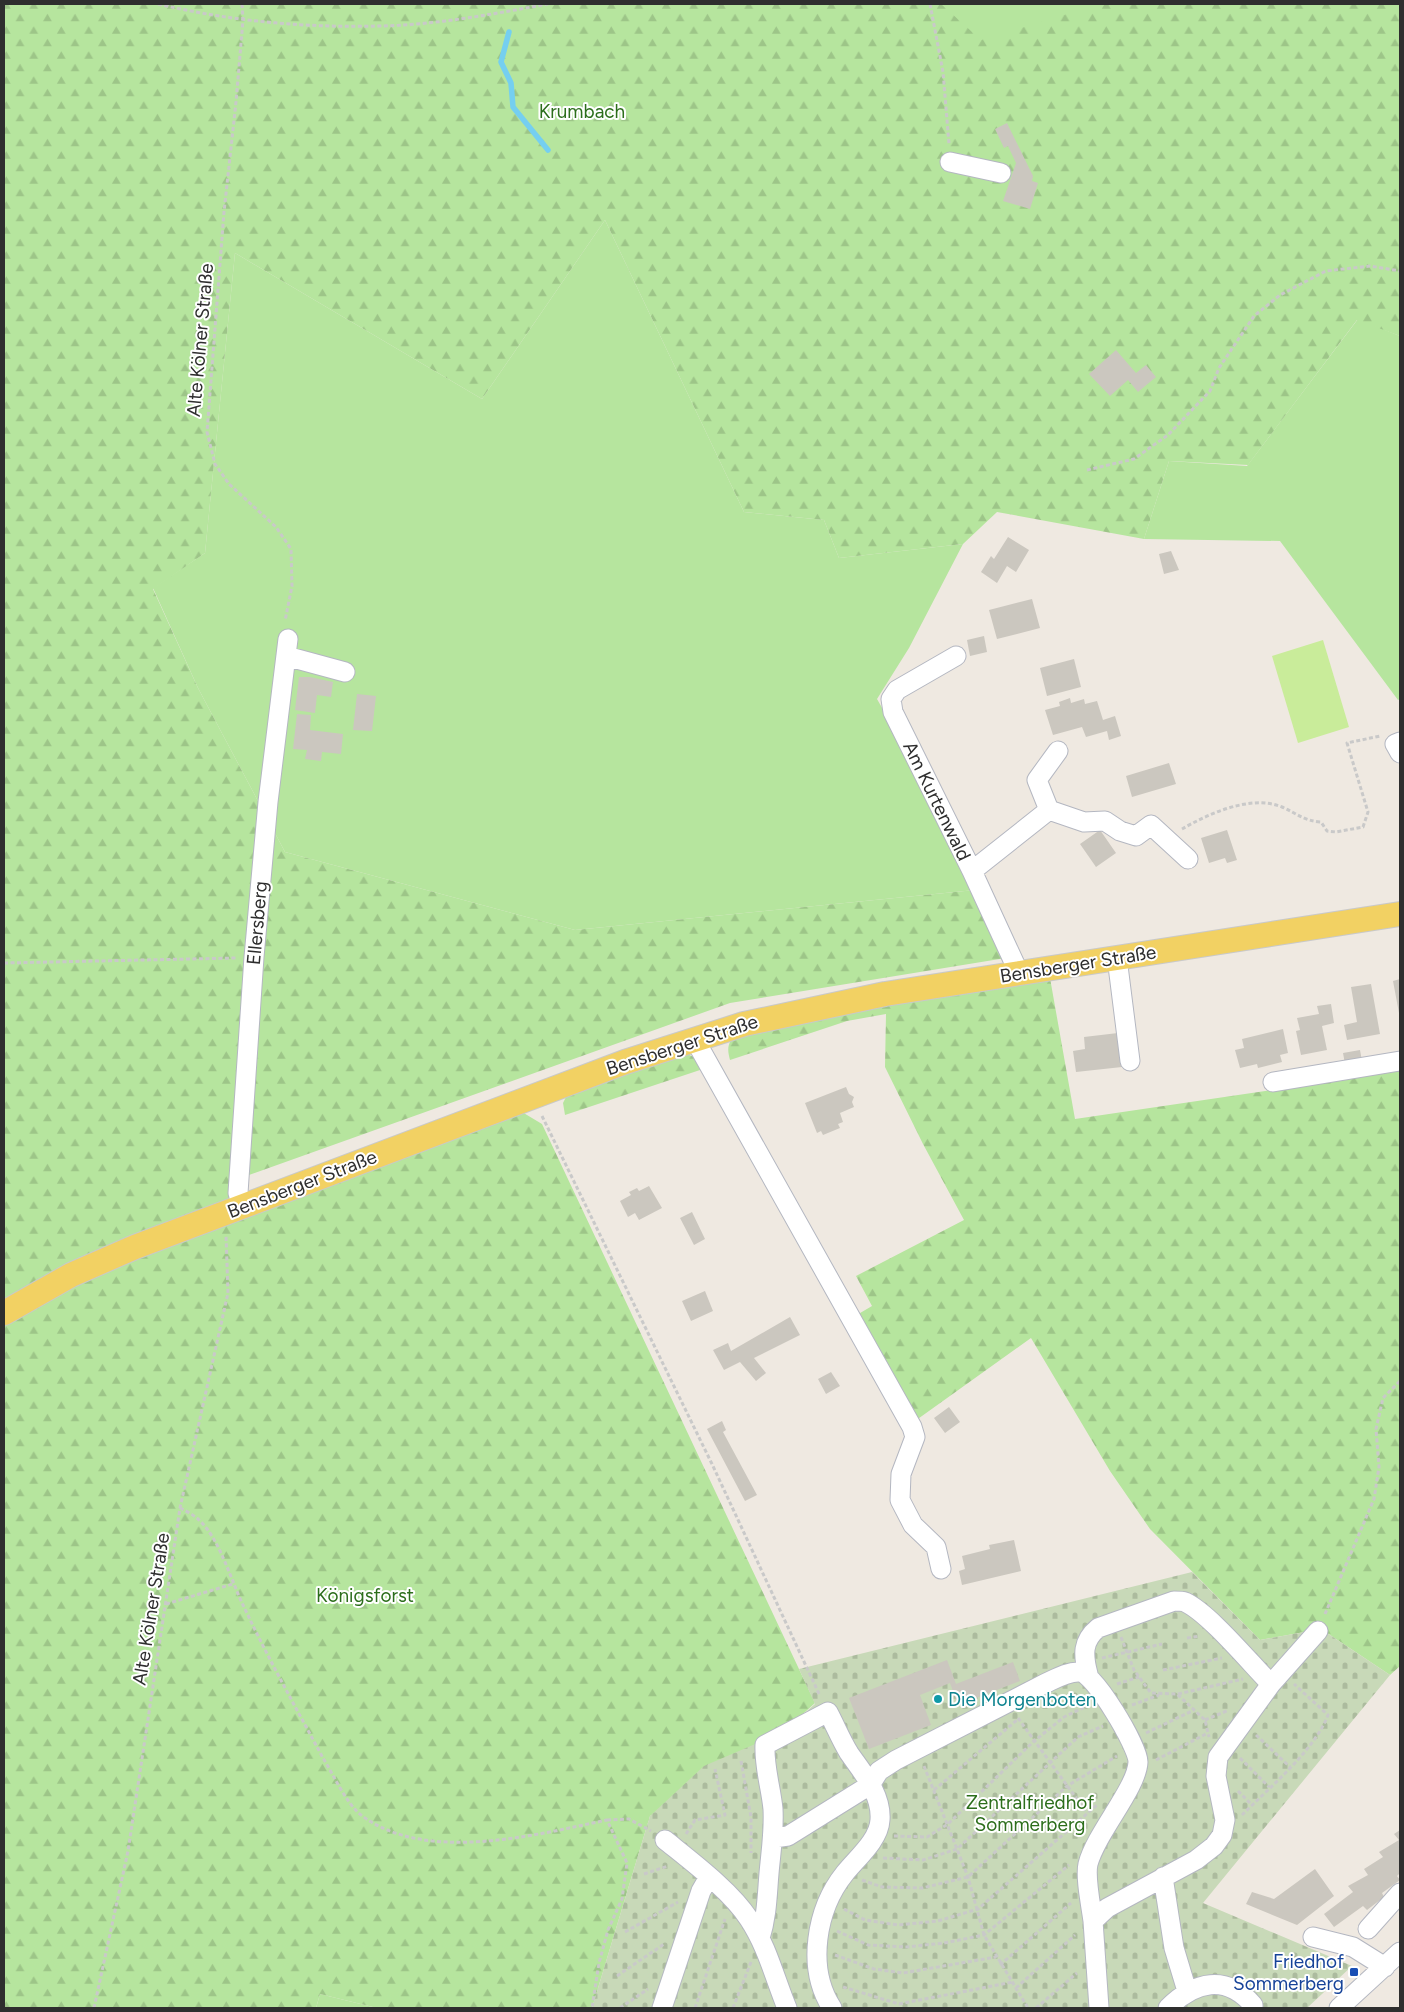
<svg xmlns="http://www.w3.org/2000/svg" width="1404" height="2012" font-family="Figtree,sans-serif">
<defs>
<pattern id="forest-firs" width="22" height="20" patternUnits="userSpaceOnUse" patternTransform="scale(1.25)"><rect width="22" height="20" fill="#b6e59e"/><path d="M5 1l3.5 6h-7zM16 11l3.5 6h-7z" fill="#9dc588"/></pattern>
<pattern id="cemetery-stones" width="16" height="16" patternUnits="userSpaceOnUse" patternTransform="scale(1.25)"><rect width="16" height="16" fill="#c8d9b8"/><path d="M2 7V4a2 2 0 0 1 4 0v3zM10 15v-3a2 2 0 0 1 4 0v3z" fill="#acbb9e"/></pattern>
</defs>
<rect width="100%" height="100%" fill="#efe9e1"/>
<path fill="#b6e59e" d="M 937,4 L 1125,4 L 950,75 Z
M 605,220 L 744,512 L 824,520 L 839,558 L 963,544 L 909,648 L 877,699 L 985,889 L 575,930 L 285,852 L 198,688 L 153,588 L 205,553 L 235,253 L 482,399 Z
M 1358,319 L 1400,336 L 1400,699 L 1398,700 L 1280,541 L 1144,539 L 1169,461 L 1247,466 Z
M 320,1994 L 377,2008 L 316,2008 Z"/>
<path fill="url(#forest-firs)" d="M 4,4 L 941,4 L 981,40 L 1100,4 L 1400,4 L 1400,336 L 1357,320 L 1248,465 L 1169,461 L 1144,539 L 997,512 L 963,544 L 839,558 L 824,520 L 744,512 L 605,220 L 482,399 L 235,253 L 205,553 L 153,589 L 198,688 L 285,852 L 575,930 L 985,889 L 1012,957 L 730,1003 L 249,1175 L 244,1216 L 522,1112 L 542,1124 L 815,1703 L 783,1732 L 650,1816 L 592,2008 L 377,2008 L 320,1994 L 316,2008 L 4,2008 Z
M 1050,978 L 1075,1119 L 1400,1071 L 1400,1666 L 1390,1675 L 1321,1629 L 1260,1640 L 1150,1529 L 1110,1471 L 1031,1338 L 915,1421 L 855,1316 L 872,1306 L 856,1276 L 964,1220 L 923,1144 L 885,1067 L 886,1014 L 847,1021 L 730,1060 C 728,1052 727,1047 731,1040 L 811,1018 Z
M 683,1052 L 698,1059 L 703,1069 L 565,1115 L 563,1103 L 567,1095 Z"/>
<path fill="url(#cemetery-stones)" d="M 1192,1572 L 1260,1640 L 1321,1629 L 1390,1675 L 1203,1903 L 1352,1966 L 1307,2008 L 592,2008 L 650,1816 L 704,1766 L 783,1732 L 815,1704 L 799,1669 Z"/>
<path fill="#c9ec9a" d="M 1323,640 L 1349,727 L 1298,743 L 1272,656 Z"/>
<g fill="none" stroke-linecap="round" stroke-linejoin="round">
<path stroke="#75cff0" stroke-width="5.5" d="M 509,32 L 501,62 L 511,83 L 513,107 L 548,150"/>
</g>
<path fill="#cbc7bf" d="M 1007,123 L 1033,176 L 1032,181 L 1038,183 L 1030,209 L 1003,201 L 1016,163 L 1008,146 L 1004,148 L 995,129 Z
M 1116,350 L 1136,373 L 1146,365 L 1156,377 L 1138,392 L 1128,380 L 1110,396 L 1089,374 Z
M 1008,537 L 1029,550 L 1016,572 L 1007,566 L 997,583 L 981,572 L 991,556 L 994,559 Z
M 1171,551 L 1179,570 L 1164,574 L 1159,554 Z
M 1032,599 L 1040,628 L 997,639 L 989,610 Z
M 984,636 L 987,652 L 970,656 L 967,640 Z
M 1074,659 L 1081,687 L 1047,696 L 1040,668 Z
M 299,677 L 310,677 L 333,682 L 331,697 L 317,695 L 315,713 L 295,710 Z
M 357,694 L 376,696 L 372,731 L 353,730 Z
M 1070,698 L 1071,703 L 1084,699 L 1085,704 L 1097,701 L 1103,720 L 1115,716 L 1121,736 L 1109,740 L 1107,731 L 1086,737 L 1082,727 L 1053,735 L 1045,710 L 1060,706 L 1059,702 Z
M 297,714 L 311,715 L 310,730 L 343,734 L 341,754 L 322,752 L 321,761 L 305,759 L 307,750 L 293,749 Z
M 1169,763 L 1176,784 L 1132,797 L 1126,776 Z
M 1100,830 L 1116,853 L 1096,867 L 1080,844 Z
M 1227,830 L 1237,860 L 1227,863 L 1225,858 L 1209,863 L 1201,838 Z
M 1400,979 L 1400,1013 L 1399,1013 L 1393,981 Z
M 1371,984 L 1380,1034 L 1347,1040 L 1344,1025 L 1357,1022 L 1351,987 Z
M 1331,1004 L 1334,1023 L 1322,1026 L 1327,1050 L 1301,1055 L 1296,1031 L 1300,1030 L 1297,1018 L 1319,1014 L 1317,1006 Z
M 1283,1029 L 1288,1053 L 1280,1055 L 1282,1062 L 1258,1068 L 1257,1064 L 1240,1068 L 1235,1050 L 1244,1048 L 1242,1039 Z
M 1118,1033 L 1122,1067 L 1076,1072 L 1073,1051 L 1085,1049 L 1084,1037 Z
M 1360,1050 L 1362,1061 L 1345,1064 L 1343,1053 Z
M 846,1087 L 849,1094 L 854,1097 L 852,1102 L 854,1107 L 840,1113 L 843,1122 L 838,1124 L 840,1128 L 823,1135 L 821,1131 L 817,1133 L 805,1103 Z
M 649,1186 L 662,1208 L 639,1220 L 635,1213 L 628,1217 L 620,1201 L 631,1195 L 629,1192 L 637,1188 L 639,1191 Z
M 692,1212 L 705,1239 L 694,1245 L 680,1218 Z
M 705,1291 L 713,1311 L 691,1321 L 682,1301 Z
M 790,1317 L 800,1335 L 754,1358 L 766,1373 L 756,1381 L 740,1362 L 724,1370 L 713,1350 L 728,1343 L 731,1351 Z
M 831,1372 L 840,1386 L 826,1394 L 818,1379 Z
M 949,1407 L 960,1422 L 945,1433 L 934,1418 Z
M 722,1421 L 726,1430 L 723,1432 L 757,1495 L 745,1501 L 707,1429 Z
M 1014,1540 L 1021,1571 L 962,1585 L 959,1571 L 965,1569 L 962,1556 L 990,1549 L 989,1545 Z
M 947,1660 L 956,1684 L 1013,1662 L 1020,1681 L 958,1705 L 950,1683 L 920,1695 L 931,1725 L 869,1749 L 849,1698 Z
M 1400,1830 L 1400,1873 L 1397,1876 L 1400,1880 L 1382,1893 L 1384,1897 L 1367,1910 L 1363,1906 L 1334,1927 L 1324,1914 L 1353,1892 L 1348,1886 L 1368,1875 L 1364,1869 L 1383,1857 L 1379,1852 L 1399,1840 L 1394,1834 Z
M 1315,1869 L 1334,1896 L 1297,1925 L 1246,1904 L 1252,1892 L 1274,1899 Z"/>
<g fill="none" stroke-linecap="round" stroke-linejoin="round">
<g stroke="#b4b7c1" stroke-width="21">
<path id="minor" d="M 950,162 L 1001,173
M 286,656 L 345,672
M 956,656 L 897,690 L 891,699 L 893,712 L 972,871 L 1019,973
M 1400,742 L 1395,744 L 1400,753
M 1049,810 L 1037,780 L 1058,751
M 972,871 L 1049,810 L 1084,822 L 1105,821 L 1120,831 L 1136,836 L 1151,825 L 1188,859
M 1117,958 L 1130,1061
M 695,1040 L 912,1427 L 915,1437 L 901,1474 L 900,1500 L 913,1525 L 936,1547 L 941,1569
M 1273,1082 L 1400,1061
M 242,1207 L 238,1193 L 254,957 L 268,802 L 288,639
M 1088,1674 C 1083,1655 1082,1641 1098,1628 L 1174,1601 C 1178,1601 1182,1601 1185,1602 C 1209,1613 1251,1664 1271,1684
M 774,1838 L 788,1836 L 870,1785 L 879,1771 L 896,1760 L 1044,1684 C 1055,1679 1068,1671 1080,1672 C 1094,1673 1138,1746 1138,1762 C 1137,1788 1096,1833 1088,1864 C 1085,1877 1091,1906 1093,1921
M 665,1840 C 691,1861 731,1891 749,1919 C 767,1946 775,1979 787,2008
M 1163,1877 L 1174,1948 L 1187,1991
M 1368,1929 L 1400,1893
M 1313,1937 L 1353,1947 L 1385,1967
M 760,1938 C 768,1913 767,1889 770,1863 C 772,1844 774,1828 773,1809 C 771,1788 764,1767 765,1745 L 828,1712 C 835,1725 841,1740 849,1753 C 862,1772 882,1794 880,1820 C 879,1840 857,1858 845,1873 C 816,1909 806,1968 832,2008
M 662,2008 L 701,1891 L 709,1877
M 1099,2008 L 1093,1921 L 1107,1908 L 1196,1860 L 1214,1846 L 1222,1835 L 1225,1820 L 1216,1776 L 1218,1757 L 1271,1684 L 1318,1631
M 1168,2008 C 1195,1981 1226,1974 1253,2005 L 1253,2008
M 1339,2008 L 1400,1952"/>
</g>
<g stroke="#c9c9c9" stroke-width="26">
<path id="major" d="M 4,1313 L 71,1275 L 135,1247 L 625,1062 L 744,1024 L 885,994 L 1400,914"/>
</g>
<path stroke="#c9c9c9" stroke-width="3" stroke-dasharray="4 2.5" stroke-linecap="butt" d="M 158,4 C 230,21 305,28 379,26 C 436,25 493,14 548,4
M 242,4 L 243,20 L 236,102 L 224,212 L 207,432 L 215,464 L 229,484 L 276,527 L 291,549 L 292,586 L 285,621
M 930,4 L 943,72 L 949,144
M 1087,470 L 1134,459 L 1168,435 L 1210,391 L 1219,368 L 1254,316 L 1280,295 L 1326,271 L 1370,266 L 1400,271
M 1182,829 C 1208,814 1251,794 1282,807 C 1296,813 1304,821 1321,822 L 1327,831 L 1336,832 L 1363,827 L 1368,812 L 1347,743 L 1380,736
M 4,963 L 236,958
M 542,1116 L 712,1464 L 820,1696
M 180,1508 C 186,1511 194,1515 199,1520 C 220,1539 231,1581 244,1607 C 268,1658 296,1708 323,1758 C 333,1774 346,1803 361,1815 C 425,1864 535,1835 607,1820 L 627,1863 L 622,1899 L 608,1930 L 599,1963 L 592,2008
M 166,1604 L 233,1584
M 1325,1614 L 1374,1499 L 1379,1467 L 1376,1429 L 1383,1398 L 1400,1381
M 1121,1637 L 1134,1670 L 1151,1693 L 1177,1694 L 1205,1720 L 1209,1737
M 1187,1638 L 1200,1636
M 1102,1658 L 1162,1644
M 1163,1670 L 1222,1658
M 1117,1684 L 1139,1677
M 1178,1694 L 1243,1679
M 1132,1705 L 1159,1695
M 1018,1718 L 1087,1813
M 1205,1720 L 1229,1710
M 1146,1733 L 1194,1710
M 1256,1735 L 1290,1767
M 1240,1758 L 1269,1787
M 1156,1760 L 1208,1733
M 741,1761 L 751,1817 L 751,1853
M 924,1766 L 968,1877 L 984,1935 L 1028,2008
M 934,1790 L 1017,1720
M 1238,1791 L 1252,1805
M 1242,1815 C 1270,1787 1314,1751 1328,1715 L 1294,1684
M 607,1820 L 629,1819 L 651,1831
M 686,1834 L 695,1820 L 725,1815 L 715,1769
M 894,1836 L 927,1837 L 948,1824 L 1033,1742 L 1064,1717 L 1089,1705
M 883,1858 L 923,1860 L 957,1849 L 1078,1737 L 1103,1726
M 644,1874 L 668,1866
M 862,1880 L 882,1887 L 922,1888 L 968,1877 L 1067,1786 L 1117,1756
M 844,1909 L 865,1920 L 898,1925 L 938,1921 L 978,1909 L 1098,1804
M 837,1931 L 868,1945 L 906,1947 L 944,1943 L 984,1935 L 1069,1865
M 625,1932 L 678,1902
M 835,1955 L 874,1969 L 903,1973 L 996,1957
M 1000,1965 L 1071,1903
M 617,1976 L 664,1944
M 843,1987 L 899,2004 L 1013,1982
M 1016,1988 L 1075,1935
M 94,2008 L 128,1851 L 180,1508 L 228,1293 L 226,1235
M 620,2008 L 648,1989
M 695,2008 L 725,1919
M 733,2008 L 751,1962
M 1036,2008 L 1077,1973"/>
<use href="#minor" stroke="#fff" stroke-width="19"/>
<use href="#major" stroke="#f2d163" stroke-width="24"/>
</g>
<circle fill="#0f9aa8" stroke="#fff" stroke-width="2" cx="938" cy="1699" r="5"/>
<rect fill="#1a4fb4" stroke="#fff" stroke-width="2" x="1349" y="1967" width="10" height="10" rx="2.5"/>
<g text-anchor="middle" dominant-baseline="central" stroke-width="4" stroke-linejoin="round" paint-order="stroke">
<g font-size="19" fill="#2c6e1b" stroke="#fff">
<text x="582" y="111">Krumbach</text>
<text x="365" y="1595">Königsforst</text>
<text x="1030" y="1802">Zentralfriedhof<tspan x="1030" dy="22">Sommerberg</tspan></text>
</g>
<g font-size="19" fill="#2e2e2e" stroke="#fff">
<text transform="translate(200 340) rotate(-85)">Alte Kölner Straße</text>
<text transform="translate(937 801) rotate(64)">Am Kurtenwald</text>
<text transform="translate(257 923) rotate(-85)">Ellersberg</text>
<text transform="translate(1078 964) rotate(-9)">Bensberger Straße</text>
<text transform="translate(682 1045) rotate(-18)">Bensberger Straße</text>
<text transform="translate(302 1184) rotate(-21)">Bensberger Straße</text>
<text transform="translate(151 1609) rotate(-81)">Alte Kölner Straße</text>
</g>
<g font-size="19" fill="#0d838f" stroke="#fff" text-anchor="start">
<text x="948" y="1699">Die Morgenboten</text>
</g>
<g font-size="19" fill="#164399" stroke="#fff" text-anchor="end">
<text x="1344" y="1961">Friedhof<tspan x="1344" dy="22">Sommerberg</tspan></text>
</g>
</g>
<rect width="1404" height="2012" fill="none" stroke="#2e2e2e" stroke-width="10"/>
</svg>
